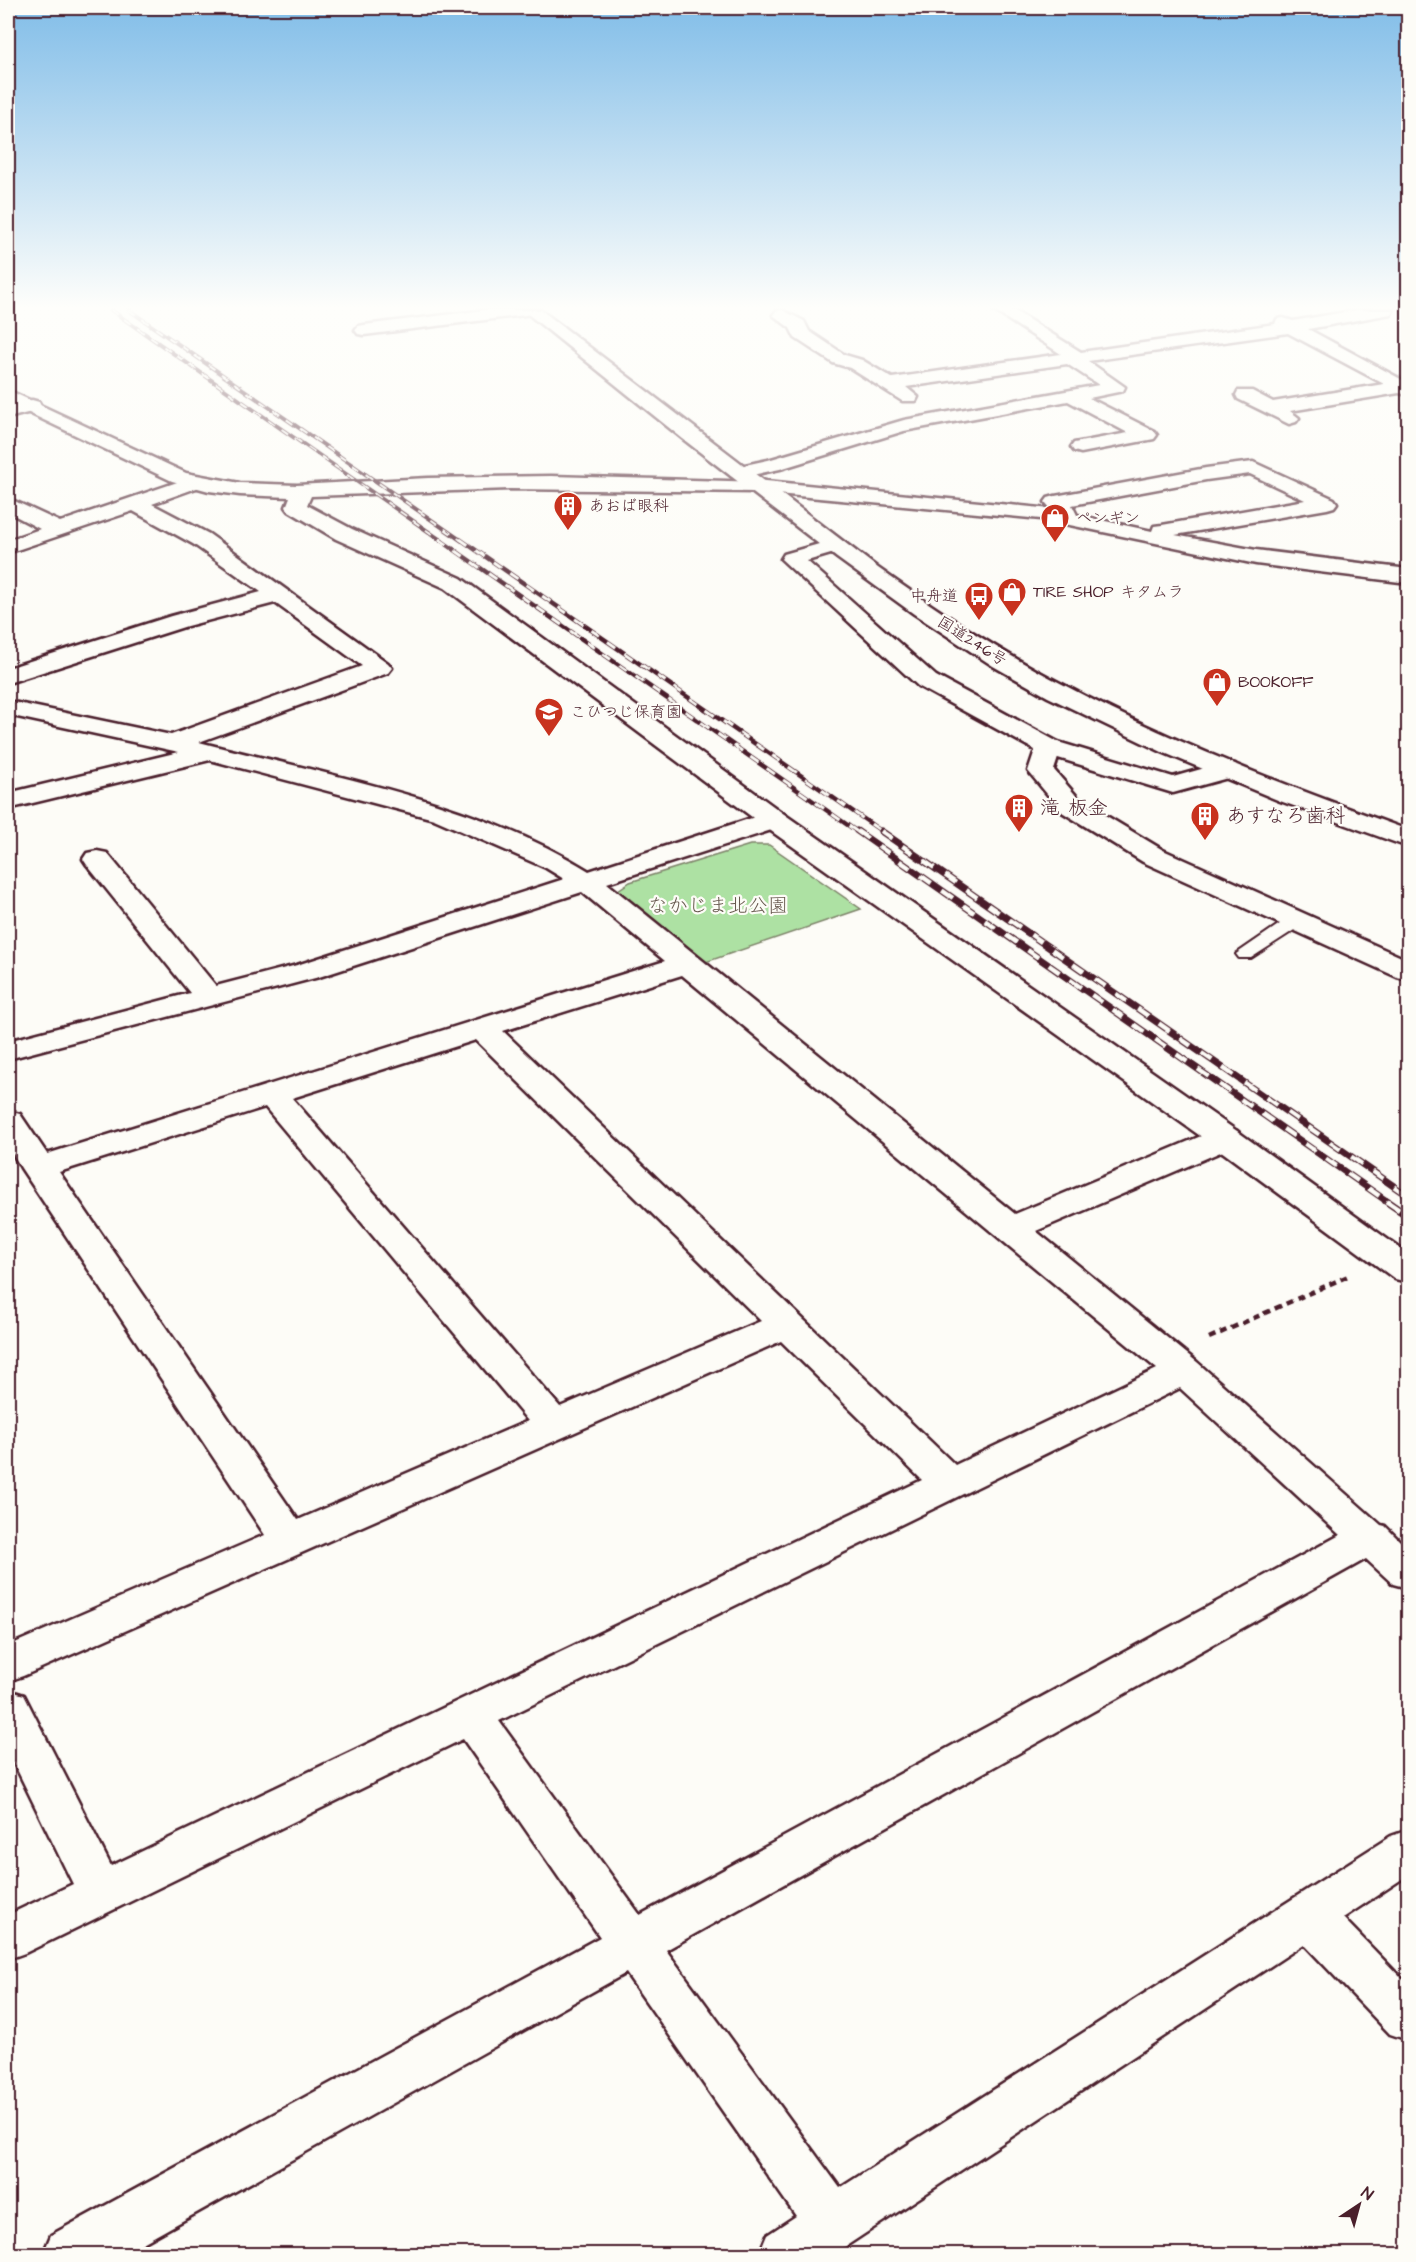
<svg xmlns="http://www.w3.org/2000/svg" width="1416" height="2262" font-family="'Architects Daughter','Klee One',sans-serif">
<rect width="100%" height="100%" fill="#fdfcf7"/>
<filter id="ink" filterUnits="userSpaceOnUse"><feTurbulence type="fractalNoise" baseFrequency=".0167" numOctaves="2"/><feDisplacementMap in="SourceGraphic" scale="12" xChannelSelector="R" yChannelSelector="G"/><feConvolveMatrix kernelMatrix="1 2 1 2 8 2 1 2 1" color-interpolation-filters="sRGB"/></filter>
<g filter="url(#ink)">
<path fill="#ade1a3" stroke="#7c8067" stroke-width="1.5" d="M 750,845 L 769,845 L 861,909 L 706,962 L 618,890 L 630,882 Z"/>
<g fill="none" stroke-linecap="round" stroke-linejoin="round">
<g stroke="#4a1f2b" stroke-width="4">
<path id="lane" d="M 1296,916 L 1302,917 L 1305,921 L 1302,925 L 1251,958 L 1239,958 L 1236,954 L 1290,917 Z"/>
</g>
<g stroke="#4a1f2b" stroke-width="5">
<path id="street" d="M 485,310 L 533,310 L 531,314 L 525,315 L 364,335 L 358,334 L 355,330 L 358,326 L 364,325 Z
M 782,310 L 804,321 L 809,331 L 845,355 L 862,360 L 892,378 L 1061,354 L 993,310 L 1013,310 L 1081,352 L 1275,324 L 1277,319 L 1283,318 L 1293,321 L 1357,310 L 1393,310 L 1391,314 L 1385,315 L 1308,329 L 1408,383 L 1408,395 L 1399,393 L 1290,411 L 1299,418 L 1296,422 L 1289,424 L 1238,399 L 1236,395 L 1238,391 L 1252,391 L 1273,402 L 1384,384 L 1288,333 L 1088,361 L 1125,387 L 1123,391 L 1089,398 L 1154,431 L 1157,435 L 1154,439 L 1081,453 L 1074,451 L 1071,447 L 1074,443 L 1128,433 L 1068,401 L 904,431 L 780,469 L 738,478 L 731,476 L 728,472 L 731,468 L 768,460 L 904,420 L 1099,385 L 1067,364 L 906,387 L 918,397 L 916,401 L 902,401 L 850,368 L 833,363 L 795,338 L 790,328 L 773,315 L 776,311 Z
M 32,400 L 39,402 L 41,406 L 39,410 L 8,418 L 8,406 Z
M 1253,462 L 1334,499 L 1337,503 L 1334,507 L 1327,509 L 1175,535 L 1256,550 L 1408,569 L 1408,583 L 1256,564 L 1041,519 L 756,492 L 749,490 L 746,486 L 749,482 L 756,480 L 1051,509 L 1045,502 L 1048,498 L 1055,496 L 1206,468 ZM 1250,474 L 1305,500 L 1162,525 L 1154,526 L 1152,531 L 1077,515 L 1072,505 L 1206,480 Z
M 195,476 L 202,478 L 205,482 L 202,486 L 152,504 L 209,534 L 388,663 L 392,668 L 388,673 L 199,742 C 327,775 476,801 589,871 L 764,814 L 774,812 L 784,814 L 787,820 L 784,826 L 607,883 L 1015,1214 L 1213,1131 L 1225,1128 L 1237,1131 L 1242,1138 L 1237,1145 L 1036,1231 L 1197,1362 L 1381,1525 L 1385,1526 L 1408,1549 L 1408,1588 L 1393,1584 L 1366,1559 L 666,1950 L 840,2188 L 1391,1836 L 1408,1830 L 1408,1875 L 1343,1918 L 1408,1985 L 1408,2040 L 1390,2034 L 1304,1944 L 834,2254 L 759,2254 L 767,2235 L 796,2216 L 626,1973 L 123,2254 L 43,2254 L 51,2235 L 600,1937 L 463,1739 L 25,1953 L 8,1959 L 8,1915 L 73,1884 L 8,1751 L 8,1690 L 24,1695 L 111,1866 L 922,1480 L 781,1341 L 23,1676 L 8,1681 L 8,1646 L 265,1535 L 21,1168 L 8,1145 L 8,1111 L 20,1114 L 47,1154 L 665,961 L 582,892 L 319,977 L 8,1059 L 8,1041 L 190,993 L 87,865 L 83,859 L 87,853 L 97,851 L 107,853 L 216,986 L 297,965 L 564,879 L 546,868 L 434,819 L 210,760 L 8,809 L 8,793 L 179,752 L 8,715 L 8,701 L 171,735 L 362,666 L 275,603 L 187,626 L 8,683 L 8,668 L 171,616 L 261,592 L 193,544 L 133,511 L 8,553 L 8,540 L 40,529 L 8,512 L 8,498 L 60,522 ZM 682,975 L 1157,1369 L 955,1465 L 503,1031 ZM 476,1040 L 761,1321 L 560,1407 L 292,1098 ZM 265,1107 L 528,1421 L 298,1520 L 59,1172 ZM 1180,1388 L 1340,1535 L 640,1915 L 499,1721 Z
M 833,540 L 841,541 L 844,546 L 841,551 L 807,561 L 936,676 L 1058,742 L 1173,777 L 1226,762 L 1235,764 L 1239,770 L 1235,776 L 1173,793 L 1058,758 L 1054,770 L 1080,800 L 1163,850 L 1408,960 L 1408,980 L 1397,977 L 1143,862 L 1062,812 L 1028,771 L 1035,750 L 918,686 L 781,559 L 784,554 Z"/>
</g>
<g stroke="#4a1f2b" stroke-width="5">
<path id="secondary" d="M 8,390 L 186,473 L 240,483 L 297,485 L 428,478 L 551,476 L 763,482 L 766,486 L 763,490 L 756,492 L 510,489 L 311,496 L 307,505 L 352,529 L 461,578 L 784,814 L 1237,1131 L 1408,1254 L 1408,1282 L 1395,1279 L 1213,1145 L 764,826 L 445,588 L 336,539 L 289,511 L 286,507 L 290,497 L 240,495 L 209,491 L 172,481 L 8,403 Z"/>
</g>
<g stroke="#4a1f2b" stroke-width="5">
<path id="highway" d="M 523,310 L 541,310 L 878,568 C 938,611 1000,652 1066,686 C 1175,744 1292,788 1408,830 L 1408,847 L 1280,801 L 1162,752 L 1048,697 L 993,666 L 914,614 L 837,558 L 683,439 Z"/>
</g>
<path stroke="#4a1f2b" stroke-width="4.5" stroke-dasharray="7 5" stroke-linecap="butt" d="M 1209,1338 L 1348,1276"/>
<use href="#lane" fill="#fdfcf7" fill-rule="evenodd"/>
<use href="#street" fill="#fdfcf7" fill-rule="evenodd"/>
<use href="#secondary" fill="#fdfcf7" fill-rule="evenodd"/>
<use href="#highway" fill="#fdfcf7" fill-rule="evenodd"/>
<g stroke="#4a1f2b" stroke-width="4">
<path id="rail-far3" d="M 111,310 L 442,541
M 129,310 L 462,541"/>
</g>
<g stroke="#4a1f2b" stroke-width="4.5">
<path id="rail-far2" d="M 439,539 L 859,833
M 460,539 L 884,833"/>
</g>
<g stroke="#4a1f2b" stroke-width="7">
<path id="rail-far1" d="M 857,831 L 1388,1202
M 881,831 L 1408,1196"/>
</g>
<g stroke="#4a1f2b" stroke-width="8">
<path id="rail" d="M 1386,1201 L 1408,1216"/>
</g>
<use href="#rail-far3" stroke="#fdfcf7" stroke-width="2" stroke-dasharray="8" stroke-linecap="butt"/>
<use href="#rail-far2" stroke="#fdfcf7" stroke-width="3" stroke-dasharray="10" stroke-linecap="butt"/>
<use href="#rail-far1" stroke="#fdfcf7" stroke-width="4.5" stroke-dasharray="13" stroke-linecap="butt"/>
<use href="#rail" stroke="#fdfcf7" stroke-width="5" stroke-dasharray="16" stroke-linecap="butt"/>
</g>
</g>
<linearGradient id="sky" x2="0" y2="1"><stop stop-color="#81bde8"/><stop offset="0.49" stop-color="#fefefb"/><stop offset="1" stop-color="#fefefb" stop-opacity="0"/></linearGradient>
<rect width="1416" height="627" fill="url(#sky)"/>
<defs>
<g id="building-pin" transform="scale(1.5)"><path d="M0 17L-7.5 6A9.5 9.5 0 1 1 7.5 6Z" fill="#c8321e" stroke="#fdfcf7"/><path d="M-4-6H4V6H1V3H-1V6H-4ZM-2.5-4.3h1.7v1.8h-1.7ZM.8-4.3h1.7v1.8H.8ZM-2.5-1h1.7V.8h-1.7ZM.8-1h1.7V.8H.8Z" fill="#fff"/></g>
<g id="shop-pin" transform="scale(1.5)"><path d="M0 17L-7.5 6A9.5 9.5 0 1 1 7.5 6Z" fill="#c8321e" stroke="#fdfcf7"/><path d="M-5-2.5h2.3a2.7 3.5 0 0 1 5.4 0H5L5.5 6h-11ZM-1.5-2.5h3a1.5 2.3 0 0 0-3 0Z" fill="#fff"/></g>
<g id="bus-pin" transform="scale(1.5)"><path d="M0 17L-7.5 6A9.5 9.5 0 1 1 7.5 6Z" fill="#c8321e" stroke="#fdfcf7"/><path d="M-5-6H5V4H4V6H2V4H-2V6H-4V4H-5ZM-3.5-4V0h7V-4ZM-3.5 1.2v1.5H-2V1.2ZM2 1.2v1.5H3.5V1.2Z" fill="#fff"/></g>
<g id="school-pin" transform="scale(1.5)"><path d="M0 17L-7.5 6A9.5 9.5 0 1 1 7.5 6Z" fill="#c8321e" stroke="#fdfcf7"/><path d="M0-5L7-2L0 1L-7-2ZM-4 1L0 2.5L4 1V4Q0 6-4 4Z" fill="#fff"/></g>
</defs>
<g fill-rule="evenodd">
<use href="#building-pin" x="568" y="506"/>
<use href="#shop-pin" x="1055" y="518"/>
<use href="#shop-pin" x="1012" y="592"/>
<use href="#bus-pin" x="979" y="596"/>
<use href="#shop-pin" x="1217" y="682"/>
<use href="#school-pin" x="549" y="712"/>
<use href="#building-pin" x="1019" y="808"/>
<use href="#building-pin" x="1205" y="816"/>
</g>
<g text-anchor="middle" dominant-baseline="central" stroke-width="4.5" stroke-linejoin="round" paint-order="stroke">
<g font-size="16" fill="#4a1f2b" stroke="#fdfcf7" text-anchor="start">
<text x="589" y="506">あおば眼科</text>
<text x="1076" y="518">ペンギン</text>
<text x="1033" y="592">TIRE SHOP キタムラ</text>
<text x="958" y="596" text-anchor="end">中舟道</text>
<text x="1238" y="682">BOOKOFF</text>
<text x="570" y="712">こひつじ保育園</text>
</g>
<g font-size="16" fill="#4a1f2b" stroke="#fdfcf7">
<text transform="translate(972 641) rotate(32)">国道246号</text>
</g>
<g font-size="20" fill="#4a1f2b" stroke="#fdfcf7" text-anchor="start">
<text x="1040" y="808">滝 板金</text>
<text x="1226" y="816">あすなろ歯科</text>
</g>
<g font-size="20" fill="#68594f" stroke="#fdfcf7">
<text x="718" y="906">なかじま北公園</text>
</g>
</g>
<rect width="1416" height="2262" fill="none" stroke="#fdfcf7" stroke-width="30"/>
<rect x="15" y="15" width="1386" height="2232" fill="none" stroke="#4a1f2b" stroke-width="2" filter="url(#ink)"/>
<g transform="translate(1359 2205) rotate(36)" stroke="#fdfcf7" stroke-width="4.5" paint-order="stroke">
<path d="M0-4.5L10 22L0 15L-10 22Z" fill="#4a1f2b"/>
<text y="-9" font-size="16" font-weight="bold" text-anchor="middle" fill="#4a1f2b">N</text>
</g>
</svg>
